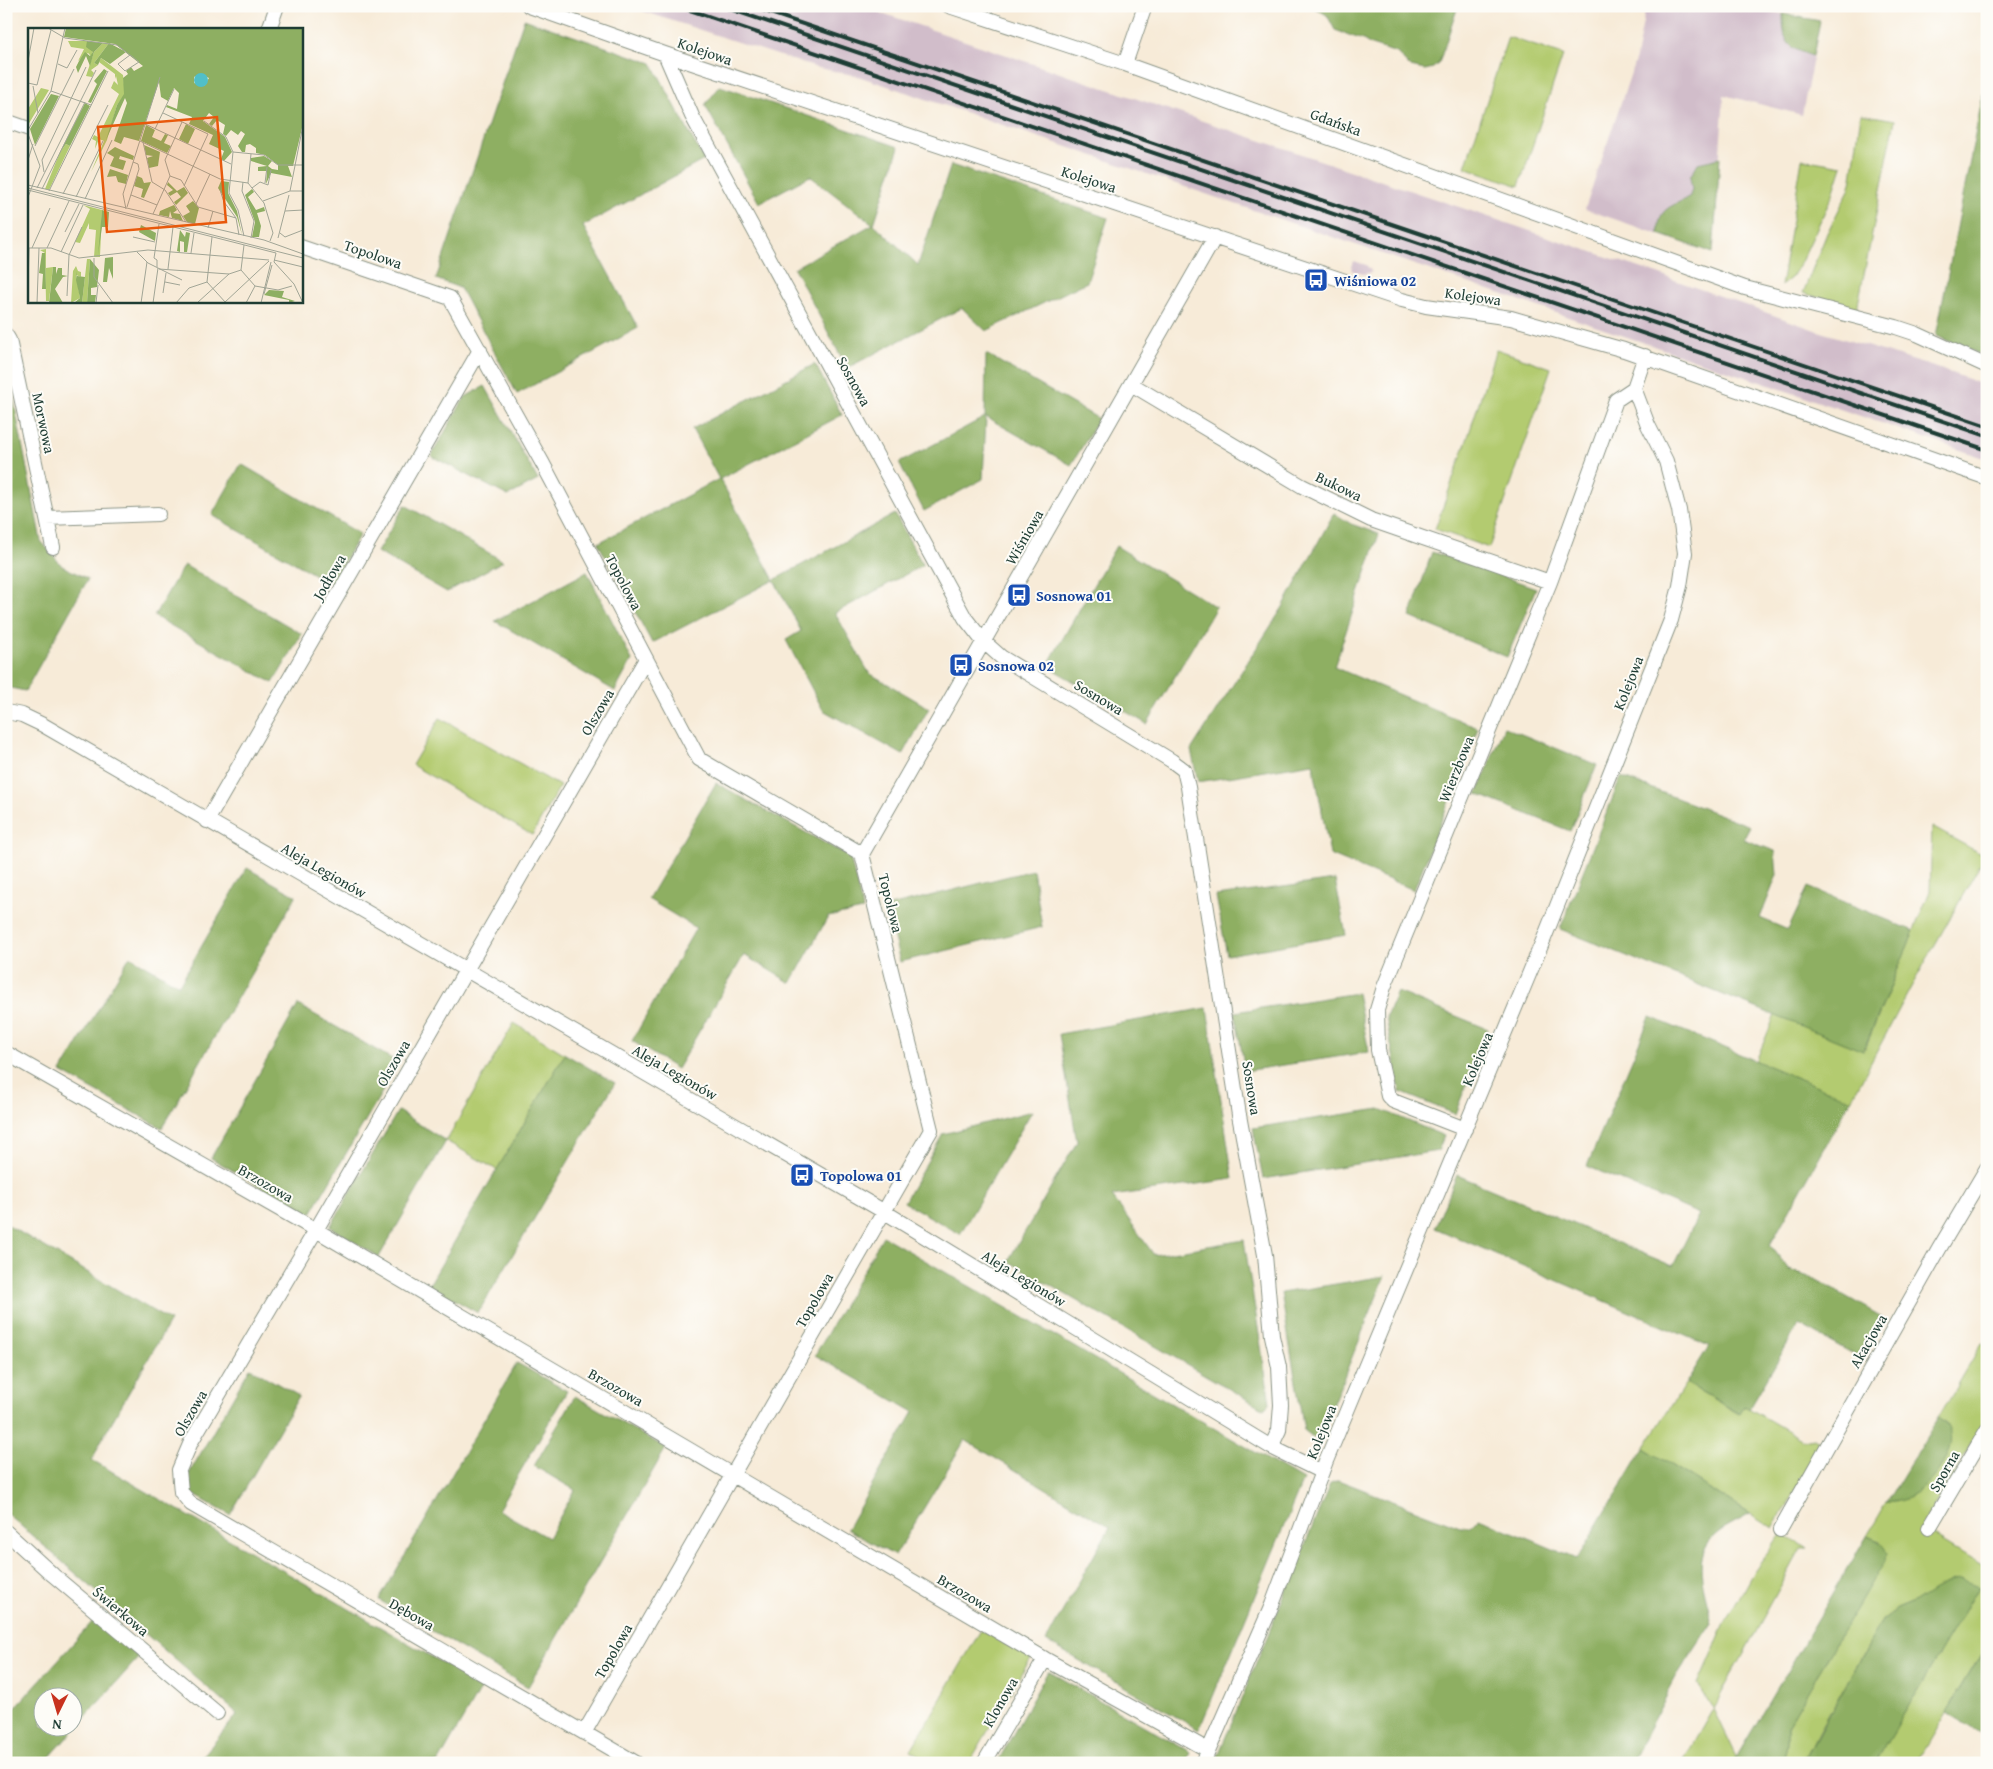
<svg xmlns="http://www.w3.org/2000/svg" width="1993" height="1769" font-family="'Gentium Book Plus',serif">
<rect width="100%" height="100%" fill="#fdfcf7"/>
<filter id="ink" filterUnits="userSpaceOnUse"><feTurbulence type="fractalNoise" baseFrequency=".02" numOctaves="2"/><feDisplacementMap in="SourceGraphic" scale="10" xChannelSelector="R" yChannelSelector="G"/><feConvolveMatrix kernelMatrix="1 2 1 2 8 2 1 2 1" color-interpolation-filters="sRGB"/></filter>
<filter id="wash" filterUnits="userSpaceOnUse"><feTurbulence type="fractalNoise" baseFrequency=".0096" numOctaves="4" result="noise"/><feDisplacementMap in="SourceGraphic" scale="20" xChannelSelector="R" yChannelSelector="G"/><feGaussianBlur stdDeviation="1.12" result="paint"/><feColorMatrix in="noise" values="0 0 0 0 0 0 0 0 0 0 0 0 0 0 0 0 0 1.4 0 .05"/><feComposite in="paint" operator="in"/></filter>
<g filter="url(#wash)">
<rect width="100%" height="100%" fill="#f7ebd8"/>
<path fill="#d1bdca" d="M 627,6 L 861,6 L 1649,271 L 1815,330 L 1940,369 L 1987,386 L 1987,459 L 858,76 L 814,67 Z
M 1646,6 L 1768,6 L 1768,11 L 1820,21 L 1802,115 L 1724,95 L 1713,253 L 1585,209 L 1636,58 Z
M 1354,261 L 1366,265 L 1372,272 L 1363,274 L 1351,270 Z"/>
<path fill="#b3cb70" stroke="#698452" d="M 1508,37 L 1563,55 L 1519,186 L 1465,167 Z
M 1861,114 L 1895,120 L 1857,309 L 1803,293 L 1827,233 L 1849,190 L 1852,178 Z
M 1802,159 L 1842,166 L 1833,194 L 1800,264 L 1792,277 L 1781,286 Z
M 1496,349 L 1551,368 L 1489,548 L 1435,529 L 1467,440 Z
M 440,718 L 560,786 L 532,835 L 412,765 Z
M 1932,827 L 1985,856 L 1910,989 L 1851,1100 L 1756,1061 L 1775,1015 L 1864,1051 L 1930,891 Z
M 514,1023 L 565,1054 L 497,1170 L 446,1141 Z
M 1982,1343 L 1987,1344 L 1987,1417 L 1921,1528 L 1987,1568 L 1987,1643 L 1916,1763 L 1874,1763 L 1979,1587 L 1952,1581 L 1913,1603 L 1896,1610 L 1880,1622 L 1819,1732 L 1806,1758 L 1805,1763 L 1781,1763 C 1788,1751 1787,1740 1787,1727 L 1887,1554 L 1880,1541 L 1867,1536 L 1887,1502 L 1895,1502 L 1923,1488 L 1947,1425 L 1938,1418 Z
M 1686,1383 L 1739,1414 L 1745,1406 L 1803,1440 L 1813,1438 L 1823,1444 L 1773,1528 L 1644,1448 Z
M 1783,1532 L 1807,1549 L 1801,1549 L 1713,1709 L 1736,1757 L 1733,1763 L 1682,1763 L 1713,1709 L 1698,1684 L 1724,1625 L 1751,1576 Z
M 981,1630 L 1031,1658 L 969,1763 L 933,1763 L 911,1750 Z"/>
<path fill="#8eaf62" stroke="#56764b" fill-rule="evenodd" d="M 1311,6 L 1458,6 L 1439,63 L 1433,68 L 1425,70 L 1410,67 L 1397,53 L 1371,45 L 1363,40 L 1335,30 L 1327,15 Z
M 1783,14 L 1820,21 L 1813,56 C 1786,48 1783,41 1783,14 Z
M 524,19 L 652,63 L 704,160 L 583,226 L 638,328 L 517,394 L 460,288 L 436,279 Z
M 720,86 L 899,147 L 874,224 L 918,265 L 951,165 L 1108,218 L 1087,282 L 986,331 L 962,308 L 847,368 L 794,268 L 873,224 L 810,176 L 759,203 L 705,105 Z
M 1983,94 L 1987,95 L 1987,357 L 1936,336 Z
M 1720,158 L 1713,253 L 1659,234 C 1657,206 1672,208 1690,196 L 1692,189 L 1690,177 L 1698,163 Z
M 986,354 L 1099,419 L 1071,465 L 986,417 L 983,479 L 924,511 L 899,463 L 985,417 Z
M 6,361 L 41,541 L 62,566 L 88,579 L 25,691 L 6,687 Z
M 815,364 L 842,415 L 720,479 L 774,580 L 895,514 L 923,565 L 835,613 L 869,673 L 929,708 L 903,755 L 823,710 L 786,640 L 801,631 L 774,580 L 652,643 L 598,543 L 719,479 L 692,429 Z
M 485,386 L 538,480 L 508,496 L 431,456 L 465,397 Z
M 241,464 L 360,534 L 331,584 L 212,515 Z
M 405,505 L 503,561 L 447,592 L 377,552 Z
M 1334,513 L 1351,524 L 1379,534 L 1334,667 L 1478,728 L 1414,890 L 1330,855 L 1313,763 L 1198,782 L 1191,750 L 1283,607 Z
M 1116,546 L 1216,607 L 1147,724 L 1047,666 Z
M 1432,552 L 1536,588 L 1507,657 L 1410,617 Z
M 184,565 L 302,634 L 273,683 L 154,616 Z
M 587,572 L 632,660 L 615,691 L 495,621 Z
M 1504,727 L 1597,765 L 1570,831 L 1477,794 Z
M 1621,777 L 1750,826 L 1743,839 L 1775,851 L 1777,875 L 1760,918 L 1788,930 L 1808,887 L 1914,931 L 1863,1051 L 1560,929 Z
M 716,783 L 850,857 L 863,910 L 828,917 L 791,983 L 744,955 L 677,1069 L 632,1041 L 696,928 L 648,899 Z
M 247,868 L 296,896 L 162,1128 L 61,1072 L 130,956 L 179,985 Z
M 1033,870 L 1042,927 L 900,962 L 886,907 Z
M 1335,880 L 1346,935 L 1227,955 L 1216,896 Z
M 1397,992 L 1488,1029 L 1455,1114 L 1400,1092 L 1386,1017 Z
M 1357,993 L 1369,1052 L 1245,1071 L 1235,1012 Z
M 298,1005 L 399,1063 L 310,1215 L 211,1158 Z
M 1207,1008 L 1233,1179 L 1112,1196 L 1154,1255 L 1244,1240 L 1270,1403 L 1264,1409 L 1008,1261 L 1077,1142 L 1059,1034 Z
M 1650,1017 L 1851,1100 L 1770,1245 L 1789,1270 L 1817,1280 L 1882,1317 L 1859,1357 L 1799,1324 L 1749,1409 L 1745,1406 L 1740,1414 L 1686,1383 L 1709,1346 L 1435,1228 L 1457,1175 L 1673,1266 L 1699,1214 L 1587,1166 Z
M 565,1054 L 615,1083 L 478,1313 L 429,1285 Z
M 1380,1109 L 1444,1136 L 1438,1151 L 1263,1179 L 1253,1128 Z
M 398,1111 L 446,1141 L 379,1257 L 330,1227 Z
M 1032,1111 L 960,1234 L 904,1202 L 943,1134 Z
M 6,1224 L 170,1321 L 102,1439 L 92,1460 L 482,1686 L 438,1763 L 197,1763 L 238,1714 L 6,1513 Z
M 883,1236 L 1303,1480 L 1199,1730 L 1046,1641 L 1110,1527 L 965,1440 L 895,1556 L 847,1529 L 914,1412 L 815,1355 Z
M 1385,1276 L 1318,1441 L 1304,1430 L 1281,1293 Z
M 517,1363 L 567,1391 L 498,1510 L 548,1538 L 575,1490 L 534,1466 L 575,1396 L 666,1448 L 528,1687 L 379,1600 Z
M 250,1368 L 299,1396 L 230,1515 L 191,1493 L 187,1477 Z
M 1938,1418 C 1940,1420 1945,1423 1947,1426 C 1959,1444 1938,1476 1923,1488 C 1914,1496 1900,1503 1887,1502 Z
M 1644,1448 L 1750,1514 C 1739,1521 1723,1527 1713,1537 C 1690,1560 1707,1596 1712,1623 L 1676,1678 L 1631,1763 L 1215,1763 L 1330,1484 L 1338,1480 L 1460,1527 L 1470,1527 L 1479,1518 L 1577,1559 Z
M 1867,1536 C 1877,1540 1885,1543 1888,1554 L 1787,1727 C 1787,1740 1788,1751 1781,1763 L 1733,1763 Z
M 1959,1580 L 1979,1587 L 1874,1763 L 1805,1763 L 1806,1758 L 1880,1622 L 1896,1610 L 1913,1603 L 1933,1590 L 1952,1581 Z
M 94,1620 L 139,1657 L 47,1760 L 49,1763 L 6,1763 L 6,1718 ZM 42,1696 L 72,1696 L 72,1726 L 42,1726 Z
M 1981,1654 L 1987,1657 L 1987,1736 L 1946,1712 Z
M 1048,1671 L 1190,1752 L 1186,1763 L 997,1763 Z"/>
</g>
<g filter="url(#ink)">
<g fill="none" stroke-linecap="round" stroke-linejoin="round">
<g stroke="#8b9486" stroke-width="16">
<path id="street" d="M 529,6 L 665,54 L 1402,300 L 1426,306 L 1511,318 L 1624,350 L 1987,478
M 949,6 L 1125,64 L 1745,288 L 1896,327 L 1917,334 L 1987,366
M 269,29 L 277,6
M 665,54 L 692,116 L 965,618 L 983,641 L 1001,657 L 1172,761 L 1184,770 L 1188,787 L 1239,1115 L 1265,1255 L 1272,1336 L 1279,1367 L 1281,1405 L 1279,1430 L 1271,1447
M 1125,64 L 1145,6
M 6,121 L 29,129
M 301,247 L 450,298 L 543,464 L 699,759 L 862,854 L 931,1130 L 584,1733
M 6,335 L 9,340 L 53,547
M 1131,384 L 1302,486 L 1371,520 L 1550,582
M 47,518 L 158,514
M 6,712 L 22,715 L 43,725 L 883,1211 L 1271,1447 L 1322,1472
M 207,821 L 480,350
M 862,854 L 1215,237
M 6,1053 L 316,1230 L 1045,1659 L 1208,1750
M 1465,1129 L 1393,1101 L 1388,1096 L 1378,1050 L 1377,1010 L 1384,987 L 1550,582 L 1616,400 L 1634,388
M 1929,1528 L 1987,1430
M 1780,1530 L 1939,1249 L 1987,1168
M 6,1532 L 53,1575 L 217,1713
M 636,1763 L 191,1504 L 181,1492 L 179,1470 L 191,1442 L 316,1230 L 646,659
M 984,1763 L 1045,1659
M 1203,1763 L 1272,1605 L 1326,1461 L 1545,936 L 1671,620 L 1680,586 L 1685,553 L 1679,510 L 1666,461 L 1648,425 L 1634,388 L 1645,356"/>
</g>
<use href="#street" stroke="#fff" stroke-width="14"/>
<path stroke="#1f3d34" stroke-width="4" d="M 678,6 L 1987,450
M 721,6 L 1987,436
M 750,6 L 1987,426"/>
</g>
</g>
<defs>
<g id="bus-square" transform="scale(1.25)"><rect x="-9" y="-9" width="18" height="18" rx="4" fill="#1a4fb4" stroke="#fdfcf7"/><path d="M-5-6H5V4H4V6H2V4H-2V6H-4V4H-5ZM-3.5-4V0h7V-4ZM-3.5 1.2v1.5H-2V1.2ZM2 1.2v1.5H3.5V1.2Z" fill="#fff"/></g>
</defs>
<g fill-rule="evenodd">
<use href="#bus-square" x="1316" y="280"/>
<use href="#bus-square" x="1019" y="595"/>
<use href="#bus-square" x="961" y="665"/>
<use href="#bus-square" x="802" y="1175"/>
</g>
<g text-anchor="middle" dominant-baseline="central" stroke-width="4" stroke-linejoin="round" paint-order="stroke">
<g font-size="15" fill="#1f3d34" stroke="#fdfcf7">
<text transform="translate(705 51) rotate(19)">Kolejowa</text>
<text transform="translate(1336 122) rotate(20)">Gdańska</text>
<text transform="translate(1089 179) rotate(18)">Kolejowa</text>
<text transform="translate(373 254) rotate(19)">Topolowa</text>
<text transform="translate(1473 296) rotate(8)">Kolejowa</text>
<text transform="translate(854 381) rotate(61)">Sosnowa</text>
<text transform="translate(44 423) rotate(78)">Morwowa</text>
<text transform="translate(1339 486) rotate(26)">Bukowa</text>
<text transform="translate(1024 537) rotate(-60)">Wiśniowa</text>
<text transform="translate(329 577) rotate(-60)">Jodłowa</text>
<text transform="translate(624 582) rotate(62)">Topolowa</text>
<text transform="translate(1628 683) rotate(-68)">Kolejowa</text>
<text transform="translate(1099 697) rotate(31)">Sosnowa</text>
<text transform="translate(597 712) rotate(-60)">Olszowa</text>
<text transform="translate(1456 769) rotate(-68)">Wierzbowa</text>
<text transform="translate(324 870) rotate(30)">Aleja Legionów</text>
<text transform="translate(891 903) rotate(76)">Topolowa</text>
<text transform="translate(1477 1059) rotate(-67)">Kolejowa</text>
<text transform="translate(393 1063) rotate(-60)">Olszowa</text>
<text transform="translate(675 1072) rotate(30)">Aleja Legionów</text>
<text transform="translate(1252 1088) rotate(81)">Sosnowa</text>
<text transform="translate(266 1183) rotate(30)">Brzozowa</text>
<text transform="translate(1024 1278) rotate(31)">Aleja Legionów</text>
<text transform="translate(814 1300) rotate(-60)">Topolowa</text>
<text transform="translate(1868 1341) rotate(-60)">Akacjowa</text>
<text transform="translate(616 1387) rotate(30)">Brzozowa</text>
<text transform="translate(190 1413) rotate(-60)">Olszowa</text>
<text transform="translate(1321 1432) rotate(-68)">Kolejowa</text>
<text transform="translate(1944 1471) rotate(-60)">Sporna</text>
<text transform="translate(965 1593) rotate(31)">Brzozowa</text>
<text transform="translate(121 1611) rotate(40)">Świerkowa</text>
<text transform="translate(412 1614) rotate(30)">Dębowa</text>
<text transform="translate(613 1651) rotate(-60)">Topolowa</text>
<text transform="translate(1000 1702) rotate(-60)">Klonowa</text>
</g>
<g font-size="15" font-weight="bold" fill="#164399" stroke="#fdfcf7" text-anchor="start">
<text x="1334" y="280">Wiśniowa 02</text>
<text x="1036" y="595">Sosnowa 01</text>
<text x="978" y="665">Sosnowa 02</text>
<text x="820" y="1175">Topolowa 01</text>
</g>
</g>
<g transform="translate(28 28)">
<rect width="275" height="275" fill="#f7ebd8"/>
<path d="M 40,13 L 59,13 L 65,24 L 63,28 L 60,25 L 50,33 L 56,21 L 43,19 ZM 75,15 L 81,15 L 66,35 L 70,37 L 63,42 L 66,45 L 64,49 L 58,48 L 66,24 ZM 73,30 L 95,47 L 97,66 L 89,77 L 79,112 L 63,144 L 76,113 L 71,111 L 67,121 L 68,113 L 64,111 L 66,107 L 70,109 L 91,66 L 83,60 L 86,53 L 90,57 L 88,48 L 87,51 L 87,46 L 71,34 ZM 13,60 L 21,62 L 0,97 L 0,81 ZM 38,116 L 42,118 L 21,162 L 17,161 L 32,124 ZM 55,177 L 74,182 L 72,229 L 66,229 L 68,202 L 61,201 L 61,195 L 52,215 L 47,214 L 62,181 ZM 18,221 L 18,240 L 25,239 L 21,273 L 18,273 L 17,225 L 12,222 ZM 59,231 L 62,231 L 59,275 L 54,275 ZM 48,238 L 50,243 L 53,244 L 53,249 L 48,247 L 52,270 L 43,275 L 45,243 Z" fill="#b3cb70"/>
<path d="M 38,0 L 275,0 L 275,96 L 265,138 L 260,138 L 264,149 L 243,145 L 238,156 L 239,143 L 230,143 L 230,139 L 239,138 L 223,133 L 223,130 L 236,128 L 244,133 L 240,138 L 244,141 L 250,142 L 250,137 L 237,127 L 228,125 L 228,120 L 222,116 L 218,117 L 217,124 L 214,124 L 210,118 L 217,106 L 213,103 L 210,107 L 203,102 L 198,108 L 195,106 L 197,97 L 189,92 L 184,98 L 181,96 L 186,89 L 181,85 L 175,93 L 197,109 L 204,124 L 196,133 L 193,131 L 196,123 L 181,116 L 185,107 L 161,96 L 164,89 L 138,79 L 139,77 L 149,81 L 151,65 L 146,60 L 140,73 L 133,69 L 131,54 L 111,113 L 96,109 L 93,116 L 86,113 L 99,75 L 97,70 L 78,112 L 89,77 L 96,66 L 95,50 L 100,46 L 98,43 L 103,39 L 106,43 L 115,38 L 87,16 L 36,9 ZM 172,46 L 181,50 L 176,58 L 166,55 L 166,49 ZM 59,13 L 75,15 L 66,24 L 62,38 L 58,28 L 50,45 L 48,39 L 51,33 L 57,24 L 62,28 L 65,24 L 58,19 ZM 81,15 L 98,24 L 82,36 L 73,30 L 70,37 L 66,35 ZM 76,41 L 79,43 L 63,75 L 60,74 L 69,56 L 66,53 ZM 23,66 L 31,68 L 7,117 L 2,101 ZM 57,75 L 62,78 L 42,118 L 38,116 L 32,124 ZM 158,96 L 167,101 L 160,116 L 151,111 ZM 118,97 L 127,102 L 124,109 L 133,113 L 137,106 L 140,107 L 136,115 L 143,118 L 139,125 L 113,113 ZM 116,117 L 132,124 L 130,138 L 121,140 L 119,130 L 125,128 L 118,127 ZM 87,119 L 106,128 L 105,132 L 92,128 L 91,131 L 98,133 L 95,142 L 82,138 L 86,129 L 79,125 ZM 82,141 L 100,147 L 98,156 L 90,154 L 88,148 L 79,149 ZM 109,148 L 114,150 L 116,155 L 123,154 L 116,170 L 113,169 L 115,161 L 106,158 ZM 193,153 L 201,154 L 200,165 L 209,183 L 214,207 L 209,189 L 190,160 ZM 140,154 L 149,163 L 156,159 L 160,165 L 148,177 L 146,174 L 153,169 L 149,164 L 142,168 L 140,165 L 145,162 L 139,157 ZM 224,161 L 226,164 L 220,169 L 228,182 L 236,179 L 237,183 L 229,185 L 233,198 L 231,209 L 224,209 L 227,194 L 217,167 ZM 165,173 L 171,180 L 167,196 L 159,194 L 155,188 L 162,184 L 158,178 ZM 146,177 L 149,182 L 145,185 L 152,186 L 155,193 L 144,190 L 142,183 L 141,189 L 131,187 L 132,183 ZM 74,182 L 81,184 L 80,199 L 74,199 L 70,227 ZM 113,197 L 128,205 L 127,213 L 111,204 ZM 152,202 L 157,209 L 158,204 L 162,205 L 159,224 L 156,224 L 156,214 L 152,213 L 152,224 L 149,223 ZM 14,225 L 17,225 L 18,261 L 14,261 L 15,246 L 11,245 ZM 85,229 L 85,251 L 81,240 L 79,254 L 75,254 L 77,230 ZM 62,231 L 71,242 L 69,259 L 63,260 L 63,267 L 68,267 L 67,275 L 59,275 ZM 25,239 L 28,239 L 28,246 L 30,240 L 34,240 L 34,247 L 40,248 L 35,249 L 27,261 L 35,275 L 21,275 ZM 49,243 L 49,248 L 57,249 L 54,275 L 46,275 L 52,270 L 48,252 ZM 241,262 L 256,263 L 254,269 L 267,273 L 261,275 L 261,272 L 236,267 Z" fill="#8eaf62" fill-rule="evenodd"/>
<path d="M166 52a7 7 0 1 1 14 0a7 7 0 1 1-14 0Z" fill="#51bfc8"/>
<path fill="none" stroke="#a1a596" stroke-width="1" d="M 20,0 L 37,10 L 89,17 L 98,24 L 102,27 L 105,29 L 111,34 L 97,43 L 90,36 L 102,27M 0,33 L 6,0M 30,36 L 39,40 L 49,22M 0,55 L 9,57 L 23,2M 5,58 L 10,85M 23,63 L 63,77M 33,67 L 46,41M 135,85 L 180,106 L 156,158M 176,93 L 198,109 L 205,124M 154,94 L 137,132 L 142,148 L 153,152 L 170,179 L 208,190M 117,96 L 203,136M 127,101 L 146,61M 0,102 L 23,63 L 37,0M 0,106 L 12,138 L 0,169M 112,113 L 192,151 L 220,155 L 236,175 L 245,205 L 242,213M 115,114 L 124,154 L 137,162 L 158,194M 7,118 L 33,66M 205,124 L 201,165 L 210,182 L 216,208M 205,124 L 236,127 L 250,137 L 275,137M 0,132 L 5,116M 16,144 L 14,132 L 58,39M 215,154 L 214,163 L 226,193 L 223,210M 220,155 L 223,126M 237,155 L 239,139M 0,157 L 236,212 L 275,226M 0,160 L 275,230M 9,160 L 68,42M 224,160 L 232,154 L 240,157 L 243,142M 14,161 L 57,74M 0,162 L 248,225 L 246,234M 192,162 L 196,174 L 208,190 L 211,207M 21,163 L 80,43M 262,163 L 275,97M 35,166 L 80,77M 103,167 L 129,177M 48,169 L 75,113M 57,171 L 84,112M 235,173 L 262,163 L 275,163M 168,176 L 182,146M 99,179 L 111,141 L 110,136 L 105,134M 98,181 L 95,166 L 132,49M 257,183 L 275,182M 125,186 L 142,148M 180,200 L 185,183M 37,204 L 51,176M 252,205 L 257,209 L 275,202M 105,209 L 127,214M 184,209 L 179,254 L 198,275M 250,210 L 261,167M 216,217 L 213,242 L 227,258 L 250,262 L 264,258M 0,220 L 23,220 L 51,230 L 120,222 L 241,232M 4,220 L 22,180M 19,220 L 41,173M 33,224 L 55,177M 109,224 L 120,235 L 154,252M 163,225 L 166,205M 41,227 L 54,199M 66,230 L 66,249 L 85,275M 246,232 L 275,239M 246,234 L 266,256 L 275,275M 129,239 L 129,232 L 126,230 L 131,196M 131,241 L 201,246M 140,241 L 145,199M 137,254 L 152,257M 0,259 L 1,220M 135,265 L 138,245M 236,266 L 244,237M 39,268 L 41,227M 9,275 L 11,220M 68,275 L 70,257M 113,275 L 119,234M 125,275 L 130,240M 148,275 L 161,260 L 179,254M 169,275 L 201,246 L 213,242M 196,275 L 241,233M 218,275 L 227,258M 233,275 L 243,234"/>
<path fill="#e8590c" fill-opacity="0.15" stroke="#e8590c" stroke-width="2.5" d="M 189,89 L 198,194 L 79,204 L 70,99 Z"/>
<rect width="275" height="275" fill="none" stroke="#1f3d34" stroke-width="2.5"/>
</g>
<rect width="1993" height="1769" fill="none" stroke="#fdfcf7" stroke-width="25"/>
<g transform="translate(58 1712) rotate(185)"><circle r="24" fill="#fdfcf7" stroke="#a4b0a9"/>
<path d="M0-4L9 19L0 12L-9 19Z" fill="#c8321e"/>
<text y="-8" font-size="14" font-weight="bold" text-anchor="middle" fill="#1f3d34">N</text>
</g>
</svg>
